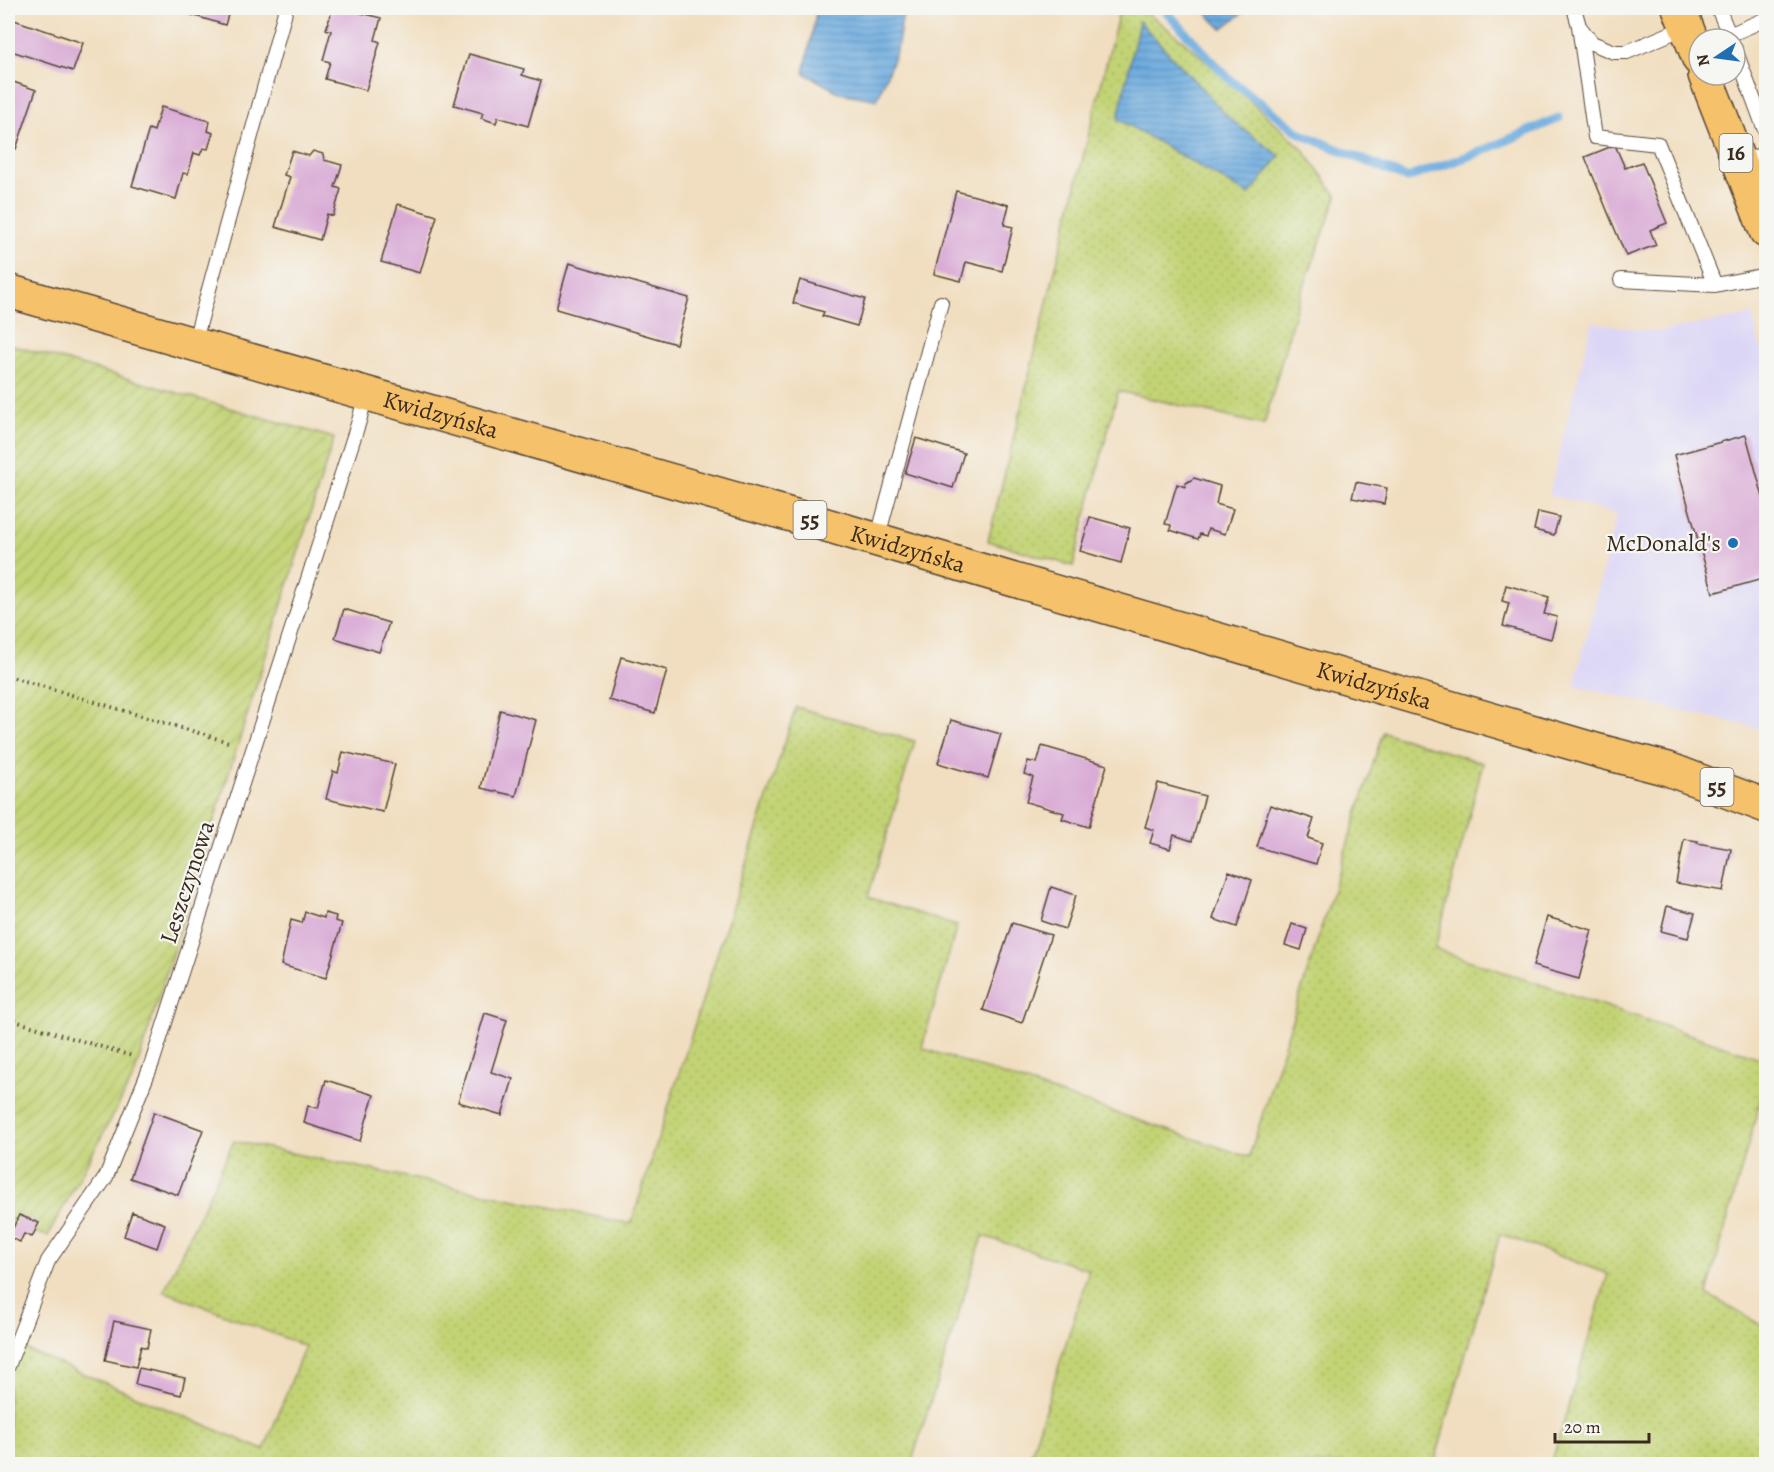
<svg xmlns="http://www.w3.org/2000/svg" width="1774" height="1472" font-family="Alegreya,serif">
<defs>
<pattern id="grass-dots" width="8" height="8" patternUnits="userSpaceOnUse" patternTransform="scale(1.5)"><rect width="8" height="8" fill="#c2d375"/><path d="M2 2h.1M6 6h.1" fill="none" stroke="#a8b565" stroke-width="1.8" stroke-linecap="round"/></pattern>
<pattern id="garden-furrows" width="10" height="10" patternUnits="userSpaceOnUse" patternTransform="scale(1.5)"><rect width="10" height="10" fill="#c2d375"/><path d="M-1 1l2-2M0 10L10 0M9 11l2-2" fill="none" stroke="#a8b565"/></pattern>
<pattern id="water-rules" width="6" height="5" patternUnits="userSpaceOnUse" patternTransform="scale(1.5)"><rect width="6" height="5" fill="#6cabdf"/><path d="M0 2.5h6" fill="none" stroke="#5a8bb4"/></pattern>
</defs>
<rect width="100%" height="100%" fill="#f6f6f2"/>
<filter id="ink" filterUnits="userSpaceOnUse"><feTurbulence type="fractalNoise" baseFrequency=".0167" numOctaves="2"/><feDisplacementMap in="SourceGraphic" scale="12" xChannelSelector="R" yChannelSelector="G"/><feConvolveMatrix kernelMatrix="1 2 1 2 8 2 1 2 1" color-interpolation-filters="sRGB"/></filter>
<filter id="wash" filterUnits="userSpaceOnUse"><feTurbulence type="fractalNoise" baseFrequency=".008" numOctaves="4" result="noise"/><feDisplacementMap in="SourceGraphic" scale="24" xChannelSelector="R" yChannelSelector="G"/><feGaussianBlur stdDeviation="1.35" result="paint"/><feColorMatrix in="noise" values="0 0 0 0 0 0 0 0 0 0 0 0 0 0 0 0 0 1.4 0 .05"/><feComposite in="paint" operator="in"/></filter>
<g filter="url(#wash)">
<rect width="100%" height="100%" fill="#f1dec0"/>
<path fill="#dcd6f6" d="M 1752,315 L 1766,366 L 1766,730 L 1574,686 L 1617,514 L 1549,495 L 1592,322 L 1655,332 Z"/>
<path fill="url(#grass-dots)" stroke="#7e7e4a" stroke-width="1.5" d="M 1120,8 L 1141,8 L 1185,42 L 1302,148 L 1337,196 L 1296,308 L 1264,425 L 1118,391 L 1073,566 L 988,541 Z
M 796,707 L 915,741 L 868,897 L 957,926 L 922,1048 L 1249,1157 L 1383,732 L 1483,763 L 1435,949 L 1766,1060 L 1766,1080 L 1707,1294 L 1766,1328 L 1766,1464 L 1551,1464 L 1608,1274 L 1500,1234 L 1434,1464 L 1028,1464 L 1089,1270 L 983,1236 L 911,1464 L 8,1464 L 8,1342 L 264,1450 L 305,1346 L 164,1291 L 234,1141 L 631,1224 Z"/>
<path fill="url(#garden-furrows)" stroke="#7e7e4a" stroke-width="1.5" d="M 8,344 L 334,438 L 134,1076 L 48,1236 L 8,1226 Z"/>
<path fill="url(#water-rules)" stroke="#546a7e" stroke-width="1.5" d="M 817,8 L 904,8 L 897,49 L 877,100 L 840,93 L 804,73 Z
M 1201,8 L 1249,8 L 1222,29 Z
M 1139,21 L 1230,119 L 1280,156 L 1249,195 L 1118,119 Z"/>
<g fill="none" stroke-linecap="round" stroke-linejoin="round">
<path stroke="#6cabdf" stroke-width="9" d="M 1163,8 L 1228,78 L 1301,134 L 1407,178 L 1480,152 L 1559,118"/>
</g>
<g id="blocks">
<path fill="#d9abd6" d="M 183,8 L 230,8 L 225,25 L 182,12 Z
M 333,8 L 342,8 L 381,18 L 375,40 L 380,42 L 366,90 L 325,79 L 330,62 L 323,60 L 331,31 L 326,29 Z
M 8,18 L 83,43 L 73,71 L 8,50 Z
M 469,54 L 524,69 L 522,75 L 541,81 L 528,126 L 498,117 L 496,123 L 481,118 L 483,113 L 454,105 Z
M 8,80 L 36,90 L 16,149 L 8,146 Z
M 161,107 L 210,121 L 208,131 L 213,133 L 208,149 L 203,148 L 200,155 L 194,153 L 188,174 L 183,173 L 176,199 L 132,186 L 149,129 L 154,131 Z
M 1615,145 L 1625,168 L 1642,162 L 1667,223 L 1650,230 L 1656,245 L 1626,256 L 1585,157 Z
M 292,151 L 309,156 L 313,151 L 323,154 L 324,160 L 342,165 L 335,187 L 341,189 L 333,216 L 327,214 L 320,240 L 275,227 L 290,177 L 284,175 Z
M 956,191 L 1009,205 L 1004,225 L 1013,227 L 1002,271 L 966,262 L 961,281 L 934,274 Z
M 398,204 L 437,216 L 420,273 L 381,262 Z
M 569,263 L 689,298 L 676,344 L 556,309 Z
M 800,280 L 865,299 L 857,326 L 822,316 L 824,312 L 793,303 Z
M 1746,435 L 1766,508 L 1766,578 L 1713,593 L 1674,455 Z
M 916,438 L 964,453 L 953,488 L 905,473 Z
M 1194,478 L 1220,486 L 1216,504 L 1233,509 L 1225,534 L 1208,529 L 1206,536 L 1200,534 L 1198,539 L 1170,530 L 1171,525 L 1165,524 L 1177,484 L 1185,487 L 1186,483 Z
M 1356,482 L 1387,488 L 1384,504 L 1352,498 Z
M 1538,512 L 1559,517 L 1554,535 L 1534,530 Z
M 1090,517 L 1130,528 L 1121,563 L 1080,551 Z
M 1506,585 L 1549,597 L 1544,614 L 1557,617 L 1551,639 L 1503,626 L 1509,603 L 1502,601 Z
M 344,609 L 389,623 L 379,652 L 335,638 Z
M 621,657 L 667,670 L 655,713 L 609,700 Z
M 500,710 L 536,720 L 516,796 L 481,788 Z
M 951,720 L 1001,734 L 988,778 L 938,763 Z
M 1042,746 L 1107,765 L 1089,827 L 1062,819 L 1064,813 L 1026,802 L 1033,777 L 1024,774 L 1028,761 L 1037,763 Z
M 343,752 L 395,764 L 383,812 L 326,799 L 333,771 L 338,773 Z
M 1158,783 L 1205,796 L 1192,841 L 1174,835 L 1170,849 L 1150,843 L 1154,830 L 1145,827 Z
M 1270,805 L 1314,819 L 1308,838 L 1322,843 L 1316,864 L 1257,847 Z
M 1684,839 L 1698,841 L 1697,843 L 1731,849 L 1723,891 L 1676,883 Z
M 1229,871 L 1252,880 L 1237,927 L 1213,919 Z
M 1051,887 L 1076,895 L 1065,929 L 1041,921 Z
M 1667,906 L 1695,913 L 1688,938 L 1661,931 Z
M 305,912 L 324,918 L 325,913 L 336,916 L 335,921 L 342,923 L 326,978 L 281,965 L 291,920 L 302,923 Z
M 1547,917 L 1592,930 L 1579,979 L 1533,966 Z
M 1012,923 L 1051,935 L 1022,1023 L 983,1010 Z
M 1292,924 L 1307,929 L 1301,950 L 1285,945 Z
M 485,1013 L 507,1020 L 491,1072 L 513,1079 L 502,1115 L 458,1102 Z
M 326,1080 L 374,1095 L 360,1141 L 304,1123 L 308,1106 L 318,1108 Z
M 154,1112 L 203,1130 L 178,1195 L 130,1178 Z
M 132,1212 L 165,1224 L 157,1248 L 124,1236 Z
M 19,1215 L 39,1223 L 32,1237 L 24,1234 L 20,1242 L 9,1237 Z
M 114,1321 L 151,1329 L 147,1348 L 141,1346 L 136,1367 L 105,1360 Z
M 139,1368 L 185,1378 L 181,1395 L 135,1384 Z"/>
</g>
</g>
<g filter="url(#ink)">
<use href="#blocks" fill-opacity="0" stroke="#564536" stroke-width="1.5"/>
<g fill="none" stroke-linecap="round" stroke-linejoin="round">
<g stroke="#564536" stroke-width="16">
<path id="service" d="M 1574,8 L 1579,26 L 1592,43 L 1614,52 L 1627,52 L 1686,27
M 1718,8 L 1731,39
M 1579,26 L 1595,137 L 1658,144 L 1715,285 L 1766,275
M 1729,35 L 1766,19
M 1735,49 L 1766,133
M 1740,163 L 1766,153
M 1621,280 L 1715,285
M 194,344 L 286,8
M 877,540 L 941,303
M 8,1366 L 48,1261 L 106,1177 L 152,1063 L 359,421 L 366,394"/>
</g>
<g stroke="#564536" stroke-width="36">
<g id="primary">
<path d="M 1679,8 L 1699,59"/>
<path d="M 1705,75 L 1766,231"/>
<path id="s1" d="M 8,291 L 816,522 L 1599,751 L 1668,769 L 1766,806"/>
</g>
</g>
<path stroke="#564536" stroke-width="4" stroke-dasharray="1.5 4.5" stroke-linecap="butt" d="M 8,676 L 232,743
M 8,1019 L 132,1056"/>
<use href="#service" stroke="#fff" stroke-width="14"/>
<use href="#primary" stroke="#f5c16b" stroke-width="33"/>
</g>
</g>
<circle fill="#1f6fb2" stroke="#f6f6f2" stroke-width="2" cx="1733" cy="543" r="6"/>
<g text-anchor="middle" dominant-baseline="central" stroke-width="4.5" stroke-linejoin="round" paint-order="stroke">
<g fill="#f6f6f2" stroke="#73675e" stroke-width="1.5">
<rect x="1719.5" y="134" width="33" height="38" rx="4.5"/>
<rect x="793.5" y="501" width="33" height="38" rx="4.5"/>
<rect x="1700.5" y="768" width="33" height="38" rx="4.5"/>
</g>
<g font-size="22" font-weight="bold" fill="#3b2a1e">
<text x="1736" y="153">16</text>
<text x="810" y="520">55</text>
<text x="1717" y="787">55</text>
</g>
<g font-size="24" fill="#3b2a1e" stroke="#f6f6f2">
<text stroke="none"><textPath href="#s1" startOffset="450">Kwidzyńska</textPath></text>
<text stroke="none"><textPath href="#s1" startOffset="936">Kwidzyńska</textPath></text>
<text stroke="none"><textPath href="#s1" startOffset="1422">Kwidzyńska</textPath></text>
<text transform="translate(187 882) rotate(-72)">Leszczynowa</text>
</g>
<g font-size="24" fill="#3b2a1e" stroke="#f6f6f2" text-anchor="end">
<text x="1721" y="543">McDonald's</text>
</g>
</g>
<rect width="1774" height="1472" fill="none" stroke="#f6f6f2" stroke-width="30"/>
<g transform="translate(1717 57) rotate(257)"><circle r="28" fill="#f6f6f2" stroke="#aba49d" stroke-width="1.5"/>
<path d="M0-4.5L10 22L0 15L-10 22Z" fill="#1f6fb2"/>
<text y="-9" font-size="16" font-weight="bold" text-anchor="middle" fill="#3b2a1e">N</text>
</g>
<path d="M1555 1433v9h94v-9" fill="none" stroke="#3b2a1e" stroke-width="3"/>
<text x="1564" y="1433" font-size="18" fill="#3b2a1e" stroke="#f6f6f2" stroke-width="4.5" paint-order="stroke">20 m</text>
</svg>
